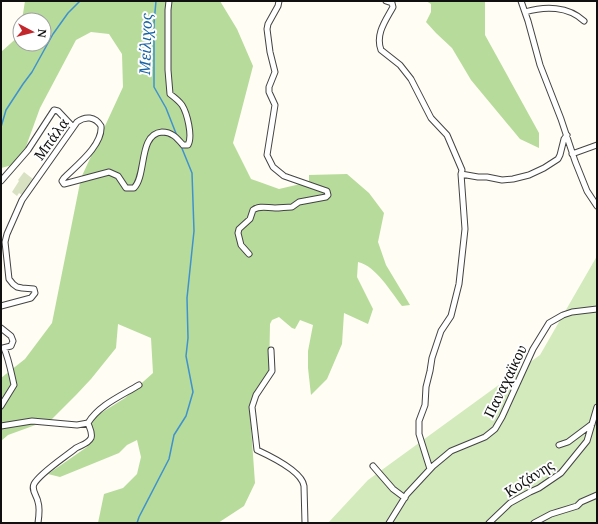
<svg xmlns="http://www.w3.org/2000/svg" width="598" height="524" font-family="'Noto Serif',serif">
<rect width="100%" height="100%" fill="#fffdf4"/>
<path fill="#d3eabc" d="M 597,256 L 597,523 L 328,523 L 368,480 L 540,355 Z"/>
<path fill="#b7db9b" d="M 25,1 L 220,1 L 237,29 L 253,66 L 233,143 L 251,179 L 279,189 L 309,182 L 309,175 L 347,174 L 369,193 L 384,213 L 378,242 L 386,265 L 410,305 L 402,306 C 391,292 376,266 358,262 L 357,277 L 373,309 L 368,324 L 344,313 L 342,344 L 327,379 L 311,395 L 308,368 L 308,351 L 313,325 L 300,320 L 295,329 L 292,328 L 279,317 L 272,320 L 270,324 L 269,373 L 256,389 L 254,405 L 250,413 L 255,483 L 244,506 L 218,523 L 98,523 L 104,494 L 123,488 L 137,474 L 141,457 L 137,440 L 127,445 L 119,453 L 60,477 L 48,474 L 87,447 L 94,435 L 90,425 L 93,418 L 125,398 L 153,373 L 151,338 L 118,324 L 116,348 L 91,379 L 76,395 L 52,419 L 8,435 L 1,441 L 1,378 L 25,359 L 52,323 L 81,178 L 123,87 L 122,54 L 109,34 L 91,32 L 76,40 L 40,108 L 20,163 L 1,168 L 1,52 L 20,35 L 20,44 L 44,44 L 44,20 L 22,20 Z
M 426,1 L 485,1 L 485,35 L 539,133 L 539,148 L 520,139 L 471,80 L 452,48 L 436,33 L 426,22 L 431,12 L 431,4 Z"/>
<path fill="#d8e2c3" d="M 24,172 L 33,179 L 22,195 L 19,193 L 17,196 L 12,192 L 19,181 L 18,180 Z"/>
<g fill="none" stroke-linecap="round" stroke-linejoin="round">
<path stroke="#3f92ce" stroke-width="1.5" d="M 156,1 L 154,23 L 154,87 L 166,108 L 177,136
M 1,127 L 6,110 L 23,84 L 32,72 L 53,34 L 68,13 L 80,1
M 137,523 L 139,517 L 169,459 L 174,435 L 186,416 L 193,392 L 186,356 L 188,338 L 187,298 L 194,231 L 192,173 L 181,146"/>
<g stroke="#434343" stroke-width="7">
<path id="minor" d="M 386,1 L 392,3 L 393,7 C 386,20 375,34 381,50 L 400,65 L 411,79 L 431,118 L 447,135 L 462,170 L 461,174 L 465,229 L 459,284 L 451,316 L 441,331 L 432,358 L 430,371 L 426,387 L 425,405 L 419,421 L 419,434 L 430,469
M 521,1 L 528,21 L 540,65 L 561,119 L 575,161 L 587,191 L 597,206
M 525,12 C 545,6 568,6 584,21
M 572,154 L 597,145
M 461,174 L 478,177 L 487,177 L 502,180 L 513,179 L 529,175 L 544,168 L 558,159 L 560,155 L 564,139 L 567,135
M 1,181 L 28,150 L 54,110 L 58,111 L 73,127
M 249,254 L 241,245 L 238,233 L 239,229 L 250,219 L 253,210 C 260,205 267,208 275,208 C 281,208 286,207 292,207 L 299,202 L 326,197 L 328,195 L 327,191 L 324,190 L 284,176 L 273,167 L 267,155 L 275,105 L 269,92 L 269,87 L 275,72 L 270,52 L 267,29 L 268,24 L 278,6 L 279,1
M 1,306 L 31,298 L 35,293 L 34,289 L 22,288 L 17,287 L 13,284 L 9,279 L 5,242 L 7,234 L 22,200 L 77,122 C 85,116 95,116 101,126 C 103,145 77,165 64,178 L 62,181 L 64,184 L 109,172 L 118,176 L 126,188 L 134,188 C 147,175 138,134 162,132 C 172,132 177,138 183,145 L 188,145 C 193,136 187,113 182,105 C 179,101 174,97 170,94 L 168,70 L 168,10 L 169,1
M 1,328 L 11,336 L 13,341 L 11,346 L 3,348
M 271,350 L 272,371 L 256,395 L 252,407 L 257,450 C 270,456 302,471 304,486 L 305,523
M 1,406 L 14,385 C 11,372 9,360 4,348
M 88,423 C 99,405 121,396 139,385
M 1,426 L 32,421 L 77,425 L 88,423 C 89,427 93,433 91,438 C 88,444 81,445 76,448 C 65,457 40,473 34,484 C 31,490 37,496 38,502 C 40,508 39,516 38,523
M 559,445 L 568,442 L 592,424
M 373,466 L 393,489 L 405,498
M 389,523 L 407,494 L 433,466 L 451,451 L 485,437 L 495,429 L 502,417 L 533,349 L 549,323 L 563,315 L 572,312 L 597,309
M 489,523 L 510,503 L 530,492 L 539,488 L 561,473 L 587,441 L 597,407
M 534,523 L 551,514 L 577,506 L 581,502 L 597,495"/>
</g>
<use href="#minor" stroke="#fff" stroke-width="5"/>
</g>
<g text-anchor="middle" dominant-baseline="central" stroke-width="4" stroke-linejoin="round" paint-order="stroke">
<g font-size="14" fill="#101010" stroke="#fff">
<text transform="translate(51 139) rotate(-54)">Μπάλα</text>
<text transform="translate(505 381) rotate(-64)">Παναχαϊκου</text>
<text transform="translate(529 478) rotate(-33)">Κοζάνης</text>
</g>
<g font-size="15" font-style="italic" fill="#1864a4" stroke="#fff">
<text transform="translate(145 44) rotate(-88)">Μείλιχος</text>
</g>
</g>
<rect width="598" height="524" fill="none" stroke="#101010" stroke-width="4"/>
<g transform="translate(32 32) rotate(97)"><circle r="19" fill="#ffffff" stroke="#9f9f9f"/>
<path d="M0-3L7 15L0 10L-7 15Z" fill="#c2272b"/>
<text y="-6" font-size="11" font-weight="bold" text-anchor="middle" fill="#101010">N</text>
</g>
</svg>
